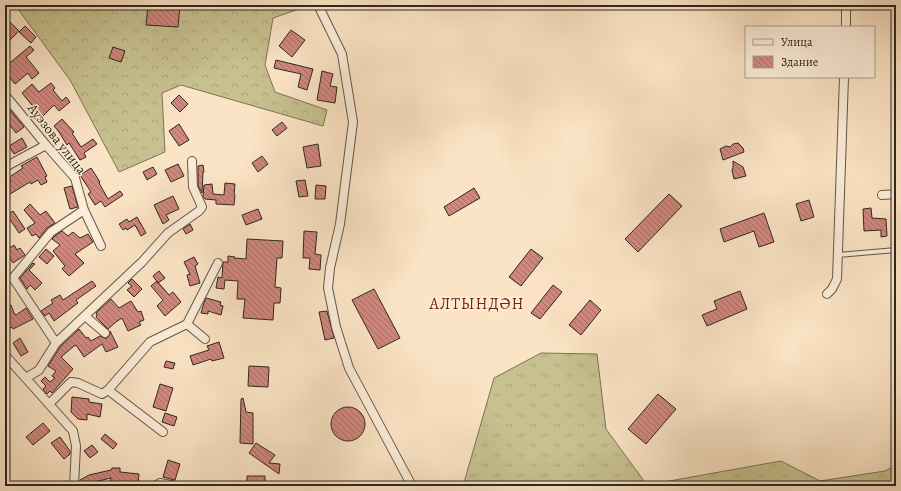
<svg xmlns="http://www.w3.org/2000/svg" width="901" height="491" font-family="Alegreya,serif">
<defs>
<pattern id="grass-tufts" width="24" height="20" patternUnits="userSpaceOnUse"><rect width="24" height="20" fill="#c7c18f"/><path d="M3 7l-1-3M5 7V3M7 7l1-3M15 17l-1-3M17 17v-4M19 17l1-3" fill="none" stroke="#aba67b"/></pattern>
<pattern id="forest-crowns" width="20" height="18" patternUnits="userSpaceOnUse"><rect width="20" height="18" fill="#c7c18f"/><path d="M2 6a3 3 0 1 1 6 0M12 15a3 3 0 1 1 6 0" fill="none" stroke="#aba67b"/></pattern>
<pattern id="building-back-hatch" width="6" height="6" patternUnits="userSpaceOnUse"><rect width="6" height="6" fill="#d2877f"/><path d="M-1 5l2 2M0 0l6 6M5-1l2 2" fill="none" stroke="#ab6e67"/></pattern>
</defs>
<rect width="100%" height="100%" fill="#fbe4c5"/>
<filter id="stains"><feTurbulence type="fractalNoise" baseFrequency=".005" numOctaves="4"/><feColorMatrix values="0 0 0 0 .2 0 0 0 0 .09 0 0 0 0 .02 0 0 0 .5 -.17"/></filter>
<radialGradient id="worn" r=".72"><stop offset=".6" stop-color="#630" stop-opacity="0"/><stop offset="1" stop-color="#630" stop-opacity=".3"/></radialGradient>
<path fill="url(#grass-tufts)" stroke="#7b7456" d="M 541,353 L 597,354 L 606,429 L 647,485 L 781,461 L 820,481 L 885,471 L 896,465 L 896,486 L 463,486 L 494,378 Z"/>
<path fill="url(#forest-crowns)" stroke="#7b7456" d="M 15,5 L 301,5 L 302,8 L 273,18 L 265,65 L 275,92 L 327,110 L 323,126 L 181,85 L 162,93 L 165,152 L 119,172 L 70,80 Z"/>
<path fill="url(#building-back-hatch)" stroke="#2f271e" d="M 148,5 L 180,5 L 178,27 L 146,25 Z
M 9,21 L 19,31 L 5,45 L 5,25 Z
M 25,26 L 36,37 L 31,43 L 19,32 Z
M 291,30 L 305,40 L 292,57 L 279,46 Z
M 30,46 L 34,50 L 26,57 L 39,73 L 32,79 L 28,73 L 15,84 L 5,72 L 5,67 Z
M 113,47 L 125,51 L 121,62 L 109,58 Z
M 276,60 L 313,69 L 307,90 L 298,87 L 301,74 L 274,68 Z
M 322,71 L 333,74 L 330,86 L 337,87 L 335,103 L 317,100 Z
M 51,83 L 55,88 L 53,90 L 62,101 L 66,97 L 70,102 L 59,111 L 54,105 L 42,117 L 43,119 L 39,123 L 31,115 L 36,110 L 22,93 L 32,84 L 39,92 Z
M 179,95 L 188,104 L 180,112 L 171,103 Z
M 5,104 L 24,127 L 16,133 L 5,119 Z
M 62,119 L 74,132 L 72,133 L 81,147 L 93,139 L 97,144 L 84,153 L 86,157 L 80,160 L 69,143 L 67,145 L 59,132 L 54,126 Z
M 282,122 L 287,128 L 277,136 L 272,130 Z
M 179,124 L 189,140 L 179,146 L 169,131 Z
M 22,138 L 27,147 L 14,154 L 9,146 Z
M 738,143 L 743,148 L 744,152 L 723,160 L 720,149 L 726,146 L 730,147 L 733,144 Z
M 318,144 L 321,166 L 307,168 L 303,147 Z
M 262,156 L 268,164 L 258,172 L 252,163 Z
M 37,157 L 47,176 L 45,177 L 47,182 L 41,185 L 38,180 L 31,184 L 30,182 L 10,194 L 5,189 L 5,186 L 11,182 L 8,178 L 23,168 L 21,166 Z
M 733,161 L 743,167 L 746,176 L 734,179 L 732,170 L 733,168 Z
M 178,164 L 184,176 L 171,182 L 165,170 Z
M 203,165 L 204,172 L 203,172 L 202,193 L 198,186 L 198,166 Z
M 153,167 L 157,174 L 147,180 L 143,172 Z
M 91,168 L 100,182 L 99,183 L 108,199 L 120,191 L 123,195 L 105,207 L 101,201 L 95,205 L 88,194 L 91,192 L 80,175 Z
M 305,180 L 308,196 L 299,197 L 296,181 Z
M 225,183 L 235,184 L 234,195 L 235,195 L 234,205 L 216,204 L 216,200 L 205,199 L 203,196 L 204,185 L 212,184 L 213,194 L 224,195 Z
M 316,185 L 326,186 L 325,199 L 315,199 Z
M 72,186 L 78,207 L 70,209 L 64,188 Z
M 474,188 L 480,198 L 449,216 L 444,207 Z
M 669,194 L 682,206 L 638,252 L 625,239 Z
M 173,196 L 179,209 L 166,215 L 169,220 L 163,224 L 154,205 Z
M 809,200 L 814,217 L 801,221 L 796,204 Z
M 30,204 L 40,215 L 46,211 L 55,223 L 47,228 L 39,238 L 36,234 L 32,236 L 27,228 L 35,223 L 24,210 Z
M 871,208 L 872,218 L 886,219 L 887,236 L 881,237 L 881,230 L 864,231 L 863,209 Z
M 258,209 L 262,219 L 246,225 L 242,215 Z
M 13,211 L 25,229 L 19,233 L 7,215 Z
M 764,213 L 774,242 L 759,247 L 754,231 L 724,242 L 720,229 Z
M 137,217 L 146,233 L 141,236 L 135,225 L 127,230 L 126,228 L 123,230 L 119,224 L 127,219 L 129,222 Z
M 190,224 L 193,230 L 186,234 L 183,229 Z
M 62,231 L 68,236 L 73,232 L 80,238 L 88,234 L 93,242 L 75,254 L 84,263 L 69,276 L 62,269 L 65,266 L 53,251 L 60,245 L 52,239 L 55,236 Z
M 304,231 L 317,232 L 315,254 L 321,255 L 320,270 L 309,269 L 310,258 L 303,258 Z
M 247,239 L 283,241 L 282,258 L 277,258 L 275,287 L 281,288 L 280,303 L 274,303 L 273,320 L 243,318 L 245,299 L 237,299 L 238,281 L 225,280 L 224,289 L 216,288 L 218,277 L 222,278 L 223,262 L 228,262 L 228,256 L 235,257 L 234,258 L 246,259 Z
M 14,245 L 17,250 L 20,248 L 25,255 L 13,263 L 5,251 Z
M 46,249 L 54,256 L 47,264 L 39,257 Z
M 531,249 L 543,258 L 521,286 L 509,277 Z
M 194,257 L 198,264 L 195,266 L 200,283 L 190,286 L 187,275 L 190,274 L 184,262 Z
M 33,263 L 35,264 L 29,270 L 42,283 L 35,290 L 30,285 L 27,289 L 20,278 Z
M 159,271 L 165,278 L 158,283 L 153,276 Z
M 132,279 L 142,289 L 134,297 L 127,290 L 132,286 L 128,283 Z
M 92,281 L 96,286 L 76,300 L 78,303 L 54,321 L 49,313 L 45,316 L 41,311 L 53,303 L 51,300 L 60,295 L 63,300 Z
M 157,281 L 169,295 L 173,292 L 181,302 L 165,316 L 157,306 L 163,300 L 151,286 Z
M 553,285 L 562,292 L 540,319 L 531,313 Z
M 374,289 L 400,338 L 378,349 L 352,300 Z
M 740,291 L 747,309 L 707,326 L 702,315 L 717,309 L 714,301 Z
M 206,298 L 221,302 L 220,305 L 223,306 L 221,315 L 208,311 L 208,314 L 201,313 L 204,303 Z
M 111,299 L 119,308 L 131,301 L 138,312 L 141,311 L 144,320 L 139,322 L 141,325 L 128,331 L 122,318 L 116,322 L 108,329 L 96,317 L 97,315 L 96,313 Z
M 590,300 L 601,310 L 581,335 L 569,325 Z
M 11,305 L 14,313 L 16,315 L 26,308 L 33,319 L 13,329 L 12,327 L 5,331 L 5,307 Z
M 327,311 L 334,338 L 325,340 L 319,312 Z
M 79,329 L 86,338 L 88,337 L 91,341 L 100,336 L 104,338 L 107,338 L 110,334 L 110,331 L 118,347 L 106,352 L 102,344 L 84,357 L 76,345 L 75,346 L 74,346 L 61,357 L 73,369 L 52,393 L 50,391 L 47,394 L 43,389 L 46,386 L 41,381 L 45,377 L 50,382 L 55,378 L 52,376 L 56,371 L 48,366 L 60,347 Z
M 20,338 L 28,352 L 21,356 L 13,343 Z
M 219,342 L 224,358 L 212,361 L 211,359 L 193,365 L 190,356 L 209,350 L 207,346 Z
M 166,361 L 175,363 L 173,369 L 164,367 Z
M 249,366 L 269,367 L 268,387 L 248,386 Z
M 160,384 L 173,388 L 166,411 L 153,407 Z
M 658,394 L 676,409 L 646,444 L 628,429 Z
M 72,397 L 89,399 L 89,402 L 102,404 L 100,417 L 87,414 L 87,420 L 78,419 L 71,412 Z
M 243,398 L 246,412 L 253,413 L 253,444 L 240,443 L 241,399 Z
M331 424a17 17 0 1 1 34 0a17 17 0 1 1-34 0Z
M 165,413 L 177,417 L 174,426 L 162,422 Z
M 43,423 L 50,431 L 33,445 L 26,437 Z
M 105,434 L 117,444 L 113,449 L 101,439 Z
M 60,437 L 70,451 L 70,454 L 64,459 L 51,443 Z
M 256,443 L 275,455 L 269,463 L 280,464 L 279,474 L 249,453 Z
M 92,445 L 98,452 L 90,458 L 84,451 Z
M 168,460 L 180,464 L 175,480 L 163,477 Z
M 112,468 L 120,468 L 120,472 L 139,474 L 138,484 L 110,482 L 111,478 L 94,482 L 96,486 L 80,486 L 80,480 L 89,475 L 111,470 Z
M 247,476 L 265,476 L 265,485 L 247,485 Z"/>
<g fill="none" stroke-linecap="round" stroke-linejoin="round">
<g stroke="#625648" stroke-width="6">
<path id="lane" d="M 838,255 L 896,250"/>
</g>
<g stroke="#625648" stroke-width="10">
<path id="street" d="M 318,5 L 342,54 L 353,122 L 340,224 L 330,268 L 328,288 L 336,327 L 349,368 L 412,486
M 846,27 L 846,5
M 5,95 L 46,145 L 75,178 L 84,210 L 101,246
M 5,167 L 46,145
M 882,195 L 896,194
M 827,294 L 832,289 L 837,279 L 844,77
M 85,316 L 105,333
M 187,324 L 218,263
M 56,343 L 13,278 L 51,232 L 84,210
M 5,355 L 73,431 L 76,446 L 74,486
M 26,378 L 39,370 L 56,343 L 142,262 L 168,233 L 199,211 L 202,207 L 193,187 L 192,161
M 108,390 L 163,432
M 49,404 L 71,382 L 78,383 L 102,394 L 108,390 L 150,342 L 187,324 L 205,339
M 155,486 L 160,483 L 177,486"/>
</g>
<use href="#lane" stroke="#fcedd9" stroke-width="4"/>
<use href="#street" stroke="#fcedd9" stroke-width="8"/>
</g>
<g text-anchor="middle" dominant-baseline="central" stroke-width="3" stroke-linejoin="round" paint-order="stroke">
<g font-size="14" fill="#2f271e" stroke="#fcedd9">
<text transform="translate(57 139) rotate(52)">Ауэзова улица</text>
</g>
<g font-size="16" letter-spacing="1" fill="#7a1f14" stroke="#fcedd9">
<text x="477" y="304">АЛТЫНДӘН</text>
</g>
</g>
<rect width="901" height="491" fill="none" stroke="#fbe4c5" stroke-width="20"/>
<rect x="6" y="6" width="889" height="479" fill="none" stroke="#2f271e" stroke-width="2"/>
<rect x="10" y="10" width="881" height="471" fill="none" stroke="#2f271e"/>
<rect x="745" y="26" width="130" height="52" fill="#fcedd9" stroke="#aa9e8e"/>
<rect x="753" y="39" width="20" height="6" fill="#fcedd9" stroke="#aa9e8e"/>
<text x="781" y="46" font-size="12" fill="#2f271e">Улица</text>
<rect x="753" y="56" width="20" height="12" fill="url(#building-back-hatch)" stroke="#aa9e8e"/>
<text x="781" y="66" font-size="12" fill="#2f271e">Здание</text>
<rect width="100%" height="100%" filter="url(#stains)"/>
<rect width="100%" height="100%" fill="url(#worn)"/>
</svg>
